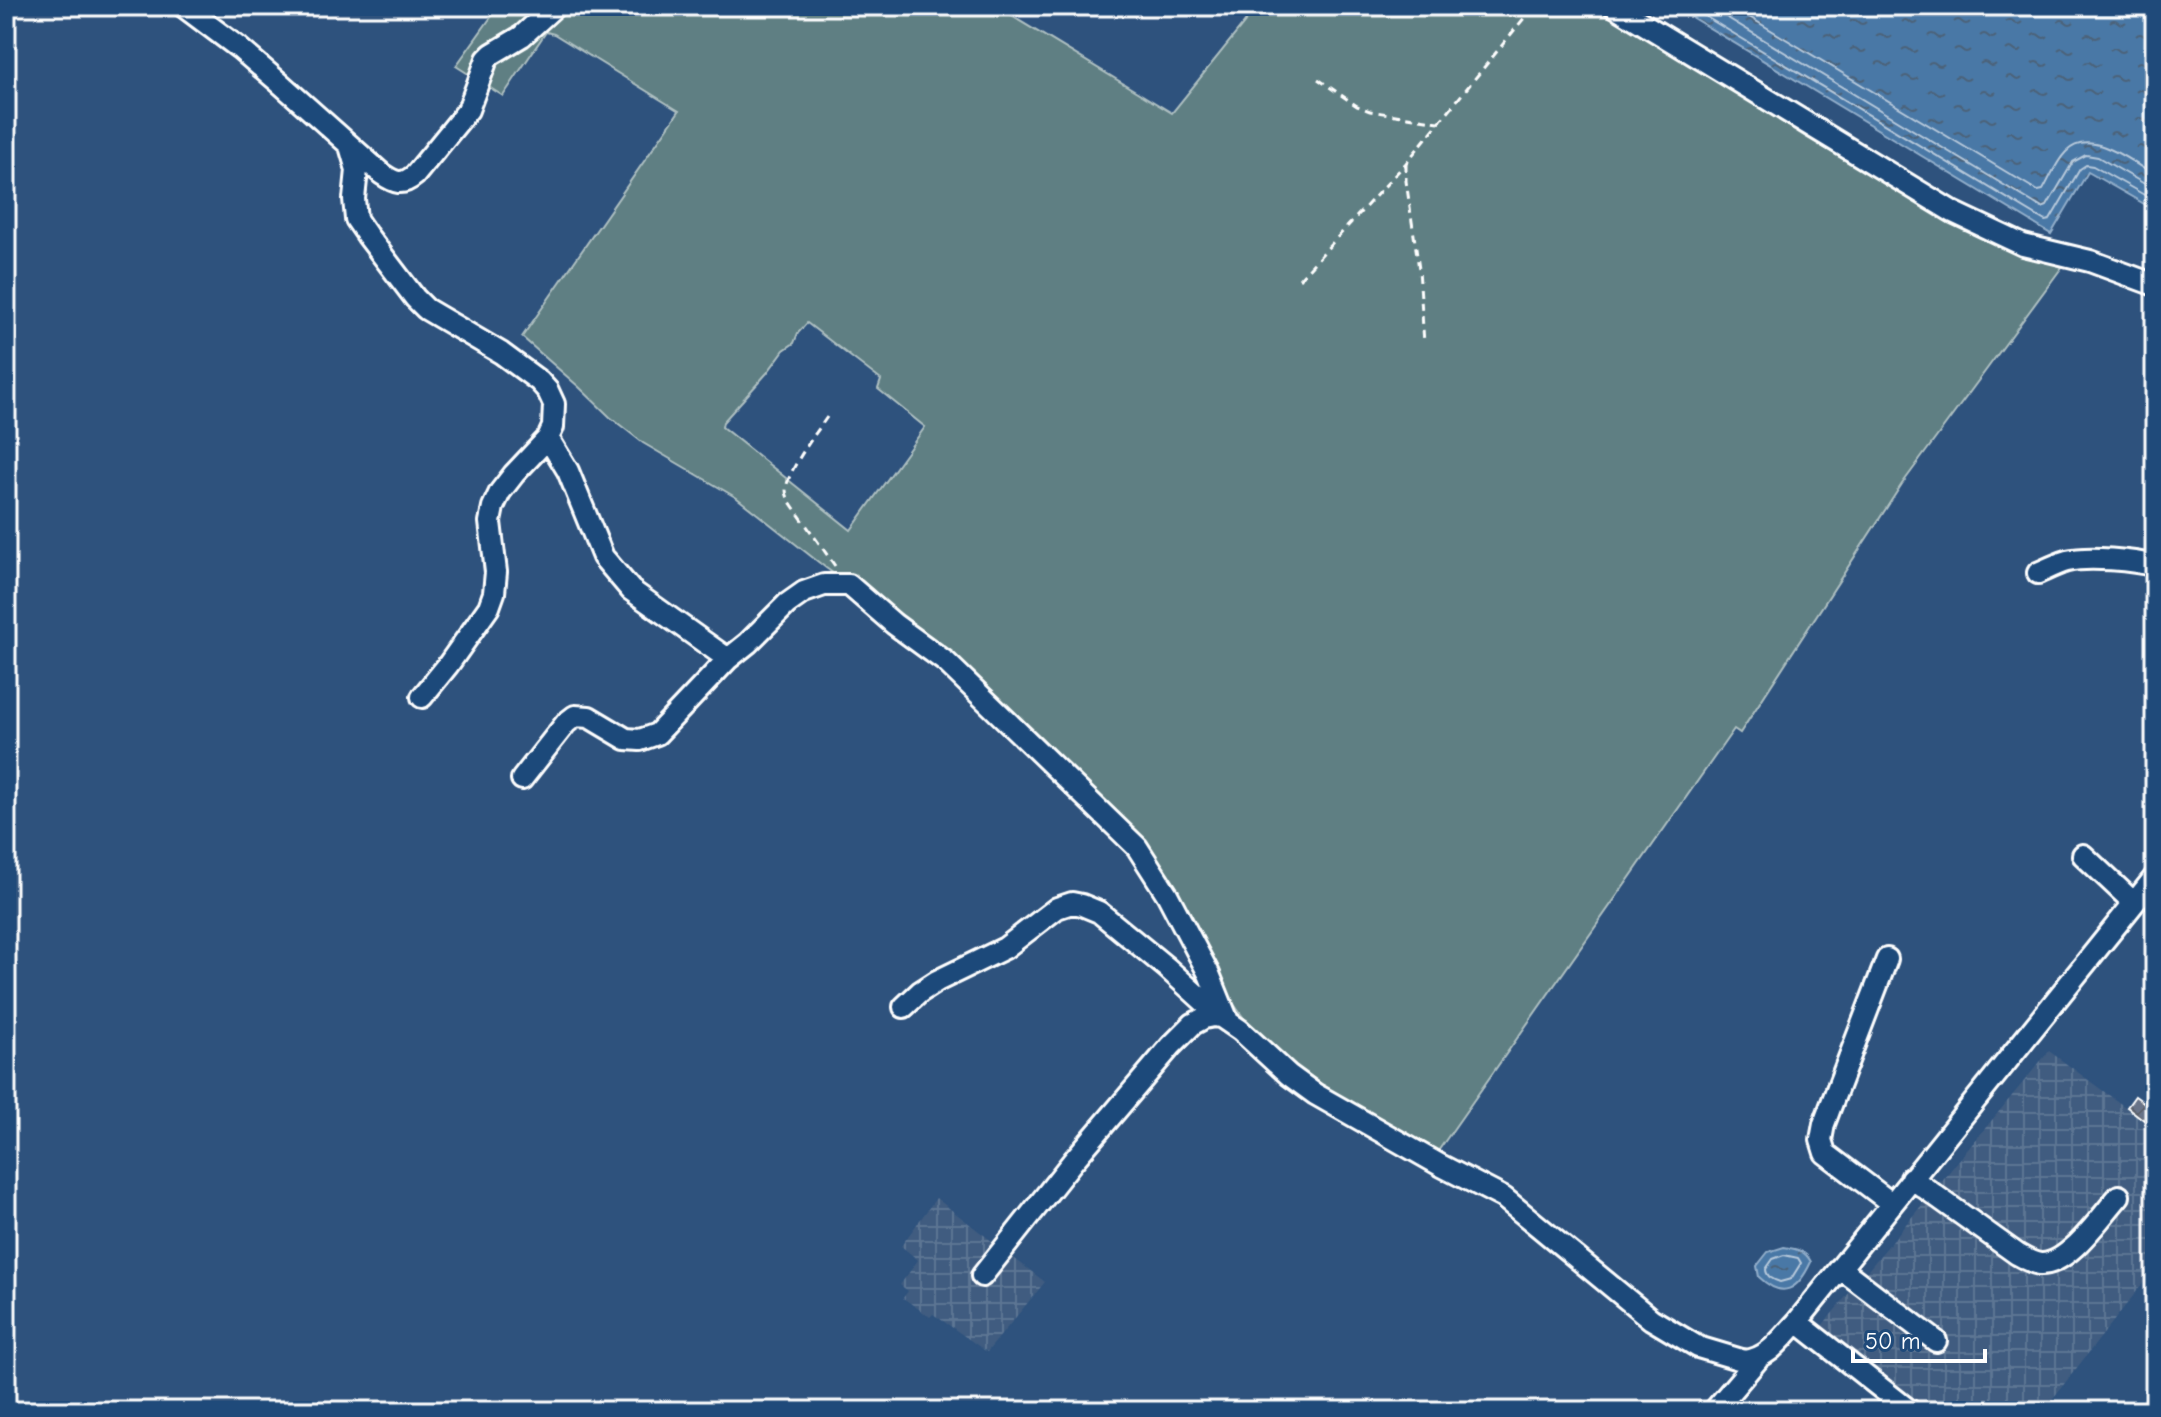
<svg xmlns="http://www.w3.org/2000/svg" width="2161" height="1417" font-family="'Comic Neue',sans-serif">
<defs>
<pattern id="industrial-grid" width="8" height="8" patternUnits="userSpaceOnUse" patternTransform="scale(2)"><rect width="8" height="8" fill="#3f5c80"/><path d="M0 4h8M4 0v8" fill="none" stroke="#5c7493"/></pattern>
<pattern id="water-ripples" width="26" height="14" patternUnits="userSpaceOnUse" patternTransform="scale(2)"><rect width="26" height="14" fill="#4a78a6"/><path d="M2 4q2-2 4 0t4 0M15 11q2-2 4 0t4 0" fill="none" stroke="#4b6279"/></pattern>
<pattern id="building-cross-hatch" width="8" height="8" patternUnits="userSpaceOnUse" patternTransform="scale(2)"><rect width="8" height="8" fill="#687388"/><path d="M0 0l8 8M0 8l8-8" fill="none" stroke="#595e67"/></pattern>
</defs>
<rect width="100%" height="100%" fill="#2e527d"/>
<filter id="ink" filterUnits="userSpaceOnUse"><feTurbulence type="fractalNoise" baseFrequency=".0125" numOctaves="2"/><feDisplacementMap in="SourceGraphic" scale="16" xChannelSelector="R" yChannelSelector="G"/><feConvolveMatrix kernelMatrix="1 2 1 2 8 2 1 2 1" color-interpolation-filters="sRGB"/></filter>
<g filter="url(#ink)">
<path fill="url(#industrial-grid)" d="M 2049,1051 L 2155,1129 L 2155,1268 L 2043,1411 L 1923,1411 L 1827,1335 L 1821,1327 Z
M 936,1198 L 1045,1282 L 987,1352 L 933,1314 L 930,1317 L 903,1298 L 908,1291 L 900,1285 L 918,1260 L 901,1246 Z"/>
<path fill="#5e7f83" stroke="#aebfc1" stroke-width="2" fill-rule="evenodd" d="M 499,6 L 995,6 L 1172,113 L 1258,6 L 1601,6 L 1804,136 L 1944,218 L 2015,252 L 2065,263 L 1902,484 L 1740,733 L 1734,729 L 1436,1154 L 1326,1094 L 1253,1031 L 1216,979 L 1204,952 L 1192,918 L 1152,857 L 934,646 L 826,568 L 737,498 L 643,443 L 610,417 L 579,387 L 522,337 L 679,111 L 554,34 L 546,32 L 503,96 L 456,66 ZM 807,323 L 881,380 L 878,389 L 925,427 L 851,530 L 722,427 L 723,422 L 767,373 L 784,350 L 794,343 L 798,333 Z"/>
<path fill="url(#water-ripples)" stroke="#92aeca" stroke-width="2" d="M 1673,6 L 2155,6 L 2155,210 L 2088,172 L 2051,234 Z
M 1784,1247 C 1796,1249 1805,1250 1811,1262 C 1798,1290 1783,1300 1759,1277 L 1757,1266 L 1768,1252 Z"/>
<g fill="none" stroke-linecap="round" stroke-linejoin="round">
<path stroke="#b7c9db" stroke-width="2" d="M 1688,6 L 2045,221 L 2050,220 L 2080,169 L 2086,165 L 2093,166 L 2155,201
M 1708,6 L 2042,208 L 2047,206 L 2073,162 L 2086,155 L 2098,157 L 2155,190
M 1731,6 L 2038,191 L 2043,190 C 2050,178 2056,162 2066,152 C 2090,127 2132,162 2155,176
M 1784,1255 L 1798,1258 L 1801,1263 L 1791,1279 L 1780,1282 C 1774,1280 1766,1277 1766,1269 L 1773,1259 Z"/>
</g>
<path fill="url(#building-cross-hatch)" stroke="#fff" stroke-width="2" d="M 2135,1096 L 2153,1109 L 2144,1120 L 2127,1107 Z"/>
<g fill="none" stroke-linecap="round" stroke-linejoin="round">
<g stroke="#fff" stroke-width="26">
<path id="minor" d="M 183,6 L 239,48 L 281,84 L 382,174 C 395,183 402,186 415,175 L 468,110 L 487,59 L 492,54 L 522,36 L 555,6
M 1614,6 L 1953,212 L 2023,245 L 2090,261 L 2155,285
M 350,146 L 357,170 L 354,199 L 356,219 L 367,235 L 415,298 L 426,309 L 501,353 L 539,381 L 548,391 L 554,404 L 553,427 L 548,438 L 514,474 L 500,492 L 493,507 L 490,522 L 496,572 L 494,593 L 489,607 L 448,665 L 422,697
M 548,438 L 568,471 L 603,557 L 631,590 L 728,659
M 2038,573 C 2047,569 2057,564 2067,561 C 2088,556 2134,560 2155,566
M 522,779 L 566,723 L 575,716 L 589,717 L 626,739 L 640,740 L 657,734 L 728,659 L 748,643 L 787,604 L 804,592 L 824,585 L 849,585 L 894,624 L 946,662 L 1137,847 L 1167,894 L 1209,974 L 1228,1021
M 2083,855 L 2134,903
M 1887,959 L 1833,1100 L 1824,1124 L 1821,1140 L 1825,1153 L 1891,1203
M 904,1007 L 920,992 L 937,981 L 1005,948 L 1057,908 L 1072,903 L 1082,905 L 1099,912 L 1166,967 L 1221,1017
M 1911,1178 L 2017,1254 C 2024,1258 2032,1263 2040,1264 C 2068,1266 2101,1216 2119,1196
M 1840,1268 L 1936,1341
M 982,1276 L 1073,1161 L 1171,1046 L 1193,1024 L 1204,1018 L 1214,1016 L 1221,1017 L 1240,1030 L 1289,1075 L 1315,1094 L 1440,1165 L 1504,1198 L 1651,1319 L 1698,1347 L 1745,1361 C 1768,1359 1782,1338 1797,1322
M 1714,1411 L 1758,1359
M 1910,1411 L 1797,1322 L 2155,877"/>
</g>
<path stroke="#fff" stroke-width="3" stroke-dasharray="8 6" stroke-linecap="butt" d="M 1318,79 L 1357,106 L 1370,111 L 1439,122
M 1406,163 L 1406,181 L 1419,269 L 1424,343
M 1299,279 L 1406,163 L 1534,6
M 827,417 C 816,433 787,471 786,490 C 786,495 788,498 790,502 L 835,566"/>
<use href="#minor" stroke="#1f4a7a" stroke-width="20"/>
</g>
</g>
<rect width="2161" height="1417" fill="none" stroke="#1f4a7a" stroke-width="32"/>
<rect x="16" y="16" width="2129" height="1385" fill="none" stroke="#fff" stroke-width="3" filter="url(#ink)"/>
<path d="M1853 1349v12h132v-12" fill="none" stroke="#ffffff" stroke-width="4"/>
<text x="1865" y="1349" font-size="24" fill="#ffffff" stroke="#1f4a7a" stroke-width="6" paint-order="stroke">50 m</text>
</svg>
